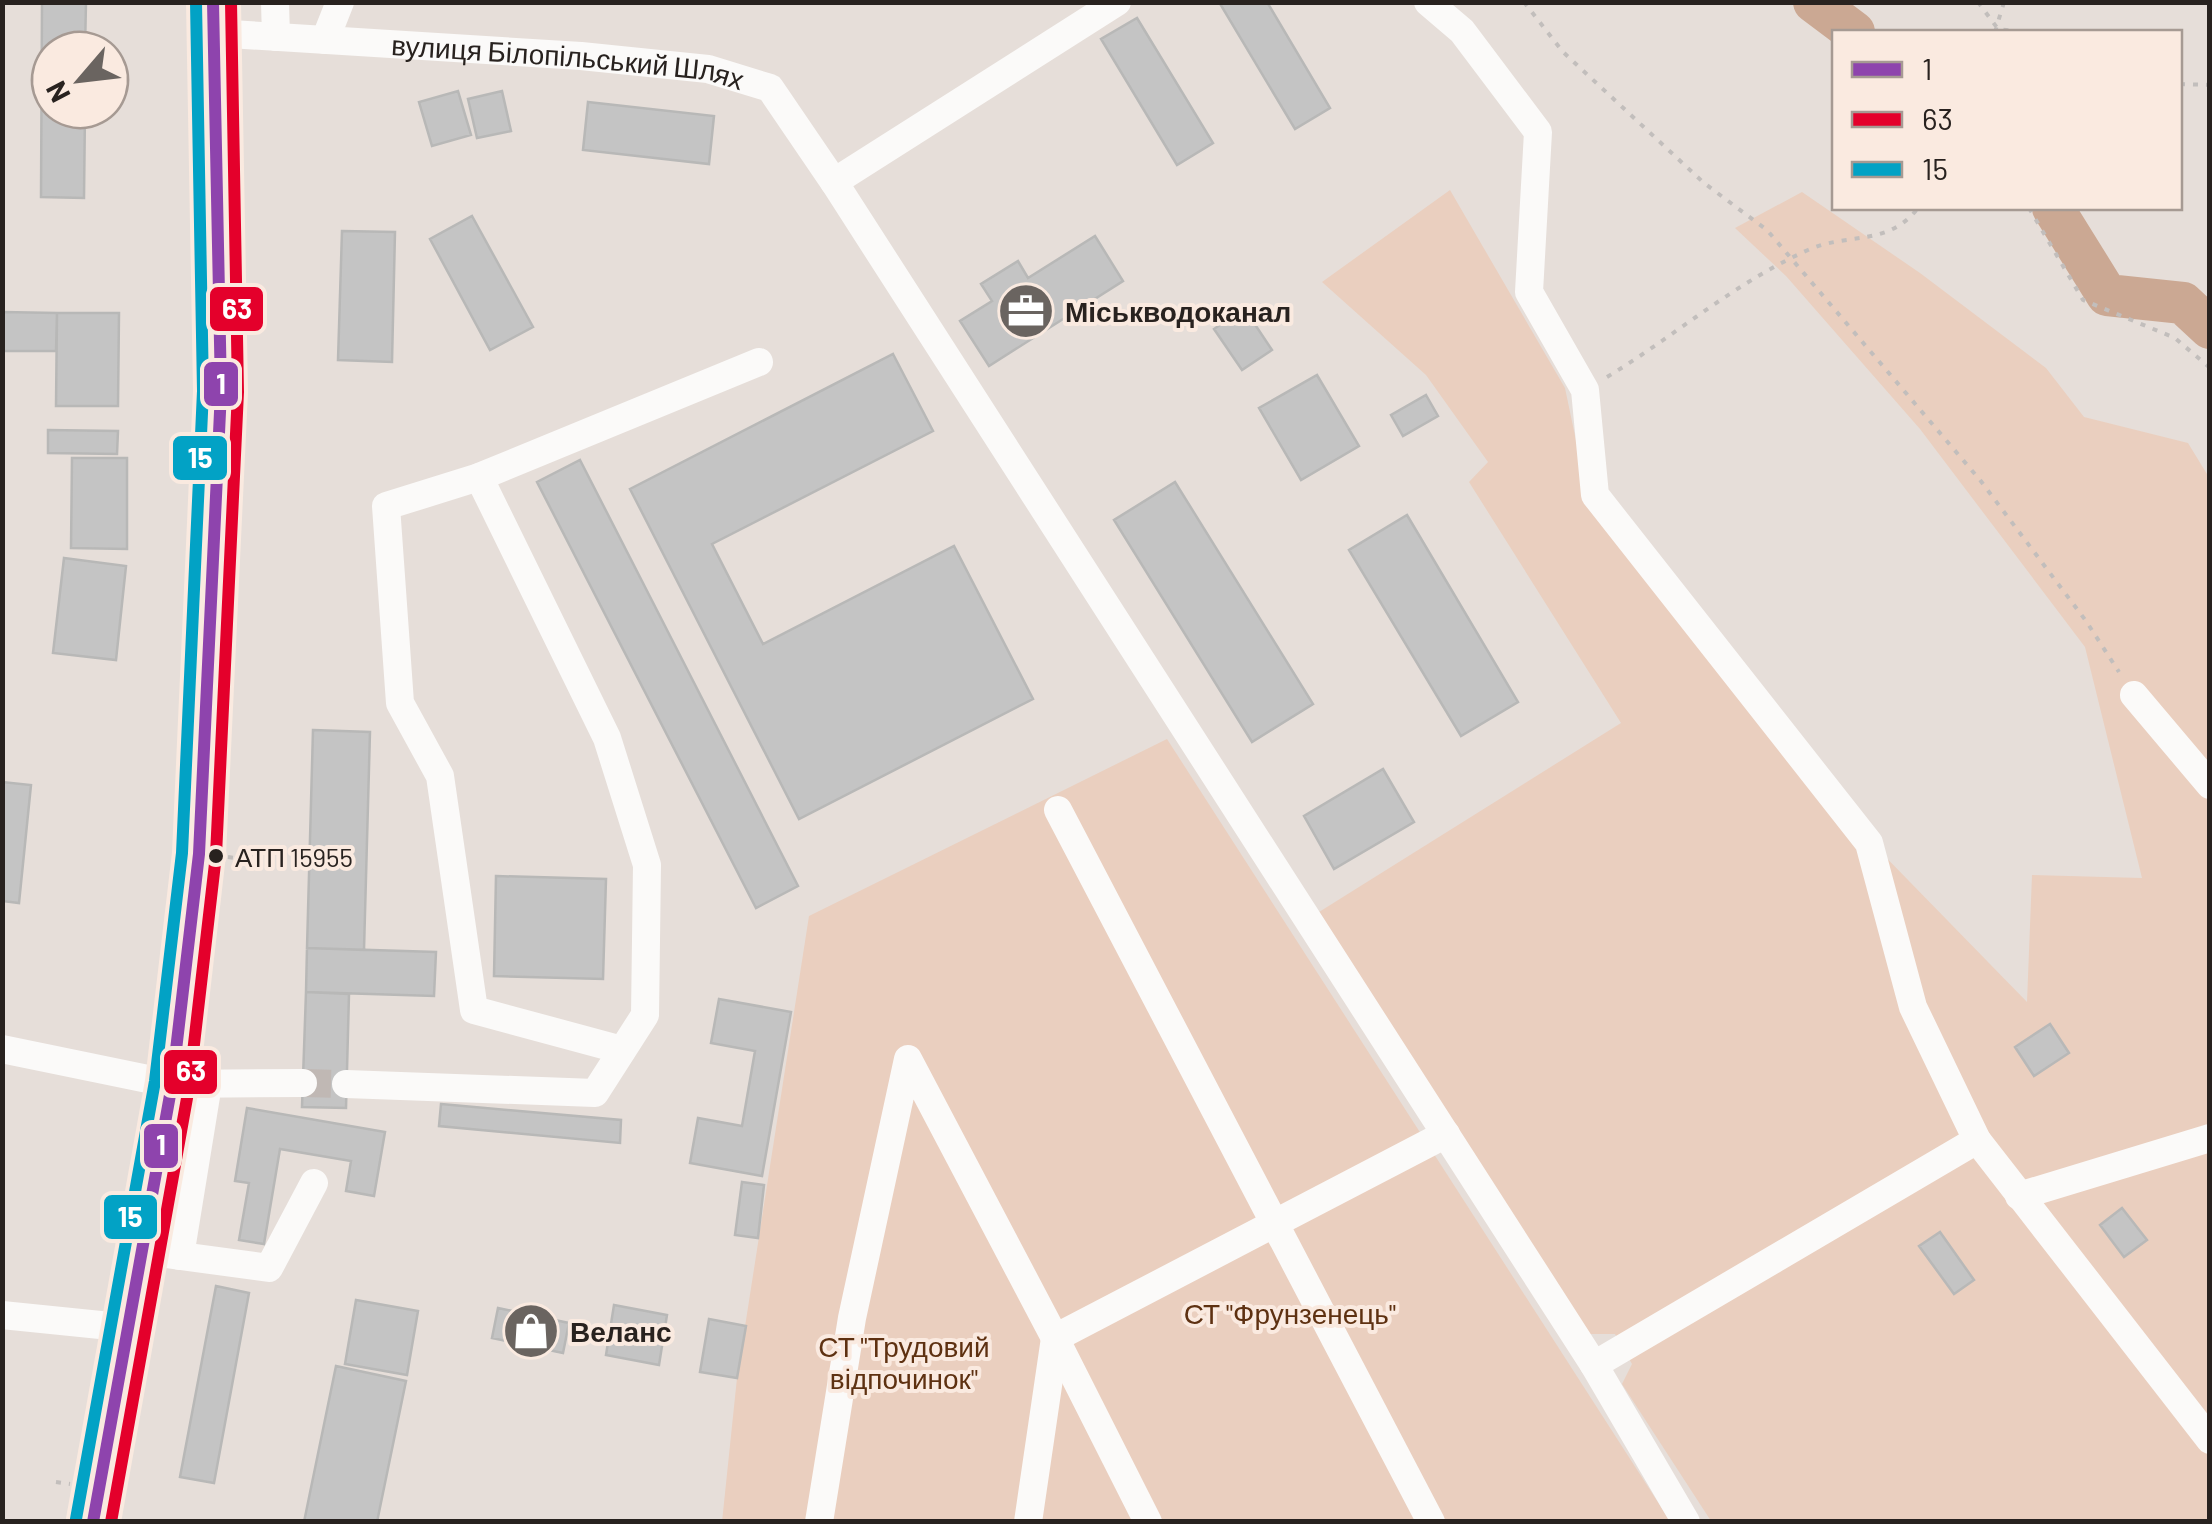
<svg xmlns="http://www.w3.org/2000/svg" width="2212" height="1524" font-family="Barlow,sans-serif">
<rect width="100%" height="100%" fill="#e6ded9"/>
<path fill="#eacfbf" d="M 1450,190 L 1565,388 L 1588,498 L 1869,840 L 2027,1002 L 2032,875 L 2142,878 L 2085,647 L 1920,429 L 1786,276 L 1735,228 L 1802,192 L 1920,273 L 2046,368 L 2084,417 L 2188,443 L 2210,479 L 2209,1521 L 1711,1521 L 1622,1384 L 1632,1364 L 1615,1334 L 1589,1334 L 1319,912 L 1621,723 L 1469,482 L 1488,462 L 1426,375 L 1322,282 Z
M 1167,739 L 1670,1521 L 722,1522 L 737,1378 L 809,916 Z"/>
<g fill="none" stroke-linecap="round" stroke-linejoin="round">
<path stroke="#cba893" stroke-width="42" d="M 1814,2 L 1854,32
M 2053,208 L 2107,295 L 2183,303 L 2210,328"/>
</g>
<path fill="#c4c4c4" stroke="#b8b8b7" stroke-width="2.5" d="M 42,2 L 86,2 L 85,50 L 50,50 L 50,110 L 85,110 L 84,198 L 41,197 Z
M 1219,2 L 1267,2 L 1330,108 L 1295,129 Z
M 1137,18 L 1213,143 L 1177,165 L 1101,39 Z
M 458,91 L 471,135 L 432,146 L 419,102 Z
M 502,91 L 511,131 L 477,138 L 468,99 Z
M 588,102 L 714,116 L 709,164 L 583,150 Z
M 472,216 L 533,327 L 490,350 L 430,239 Z
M 342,231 L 395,232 L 392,362 L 338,360 Z
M 1095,236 L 1123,281 L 989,366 L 960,321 L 992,301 L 981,284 L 1018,261 L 1028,278 Z
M 1244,308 L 1272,350 L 1242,370 L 1214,329 Z
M 2,312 L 57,313 L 56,351 L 2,351 Z
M 57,313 L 119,313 L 118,406 L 56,406 Z
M 893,354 L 933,431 L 712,544 L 763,644 L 954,546 L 1033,699 L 799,819 L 630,489 Z
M 1317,375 L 1359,446 L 1301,480 L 1259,408 Z
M 1426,395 L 1438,416 L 1403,436 L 1391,415 Z
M 48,430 L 118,431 L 117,454 L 48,453 Z
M 72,458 L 127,458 L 127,549 L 71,548 Z
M 580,460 L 798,886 L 756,908 L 537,482 Z
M 1175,482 L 1313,704 L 1252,742 L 1114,520 Z
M 1407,515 L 1518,702 L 1461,736 L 1349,550 Z
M 64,558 L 126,566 L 116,660 L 53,653 Z
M 313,730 L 370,732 L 364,950 L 307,948 Z
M 1383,769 L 1414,822 L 1334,869 L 1304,816 Z
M 2,782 L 31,785 L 19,903 L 2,901 Z
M 496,876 L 606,879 L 603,979 L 494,976 Z
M 307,948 L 436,952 L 434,996 L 306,992 Z
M 306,992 L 349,994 L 346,1108 L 302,1107 Z
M 719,999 L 791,1012 L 762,1176 L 690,1163 L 698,1118 L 742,1126 L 755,1051 L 711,1043 Z
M 2050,1024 L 2069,1053 L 2034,1076 L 2015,1047 Z
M 441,1104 L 621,1120 L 620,1143 L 439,1126 Z
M 247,1108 L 385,1132 L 374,1196 L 346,1191 L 351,1161 L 280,1149 L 264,1244 L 239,1240 L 249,1183 L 235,1181 Z
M 742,1182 L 764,1185 L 758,1238 L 735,1235 Z
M 2122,1208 L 2147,1240 L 2124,1257 L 2100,1225 Z
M 1940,1232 L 1974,1280 L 1954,1294 L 1919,1246 Z
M 216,1286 L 249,1293 L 214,1483 L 180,1477 Z
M 356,1300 L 418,1311 L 407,1375 L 345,1364 Z
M 614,1305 L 667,1315 L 659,1365 L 606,1355 Z
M 498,1308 L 569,1323 L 563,1353 L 492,1338 Z
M 709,1319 L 746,1326 L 737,1378 L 700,1372 Z
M 336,1366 L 406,1381 L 377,1522 L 304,1522 Z"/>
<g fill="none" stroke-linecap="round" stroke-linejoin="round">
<path stroke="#c0b8b4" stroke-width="28" stroke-dasharray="28 14" stroke-linecap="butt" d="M 303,1083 L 346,1084"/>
<path stroke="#c2bebc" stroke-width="4" stroke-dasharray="5 8" stroke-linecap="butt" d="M 1524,2 L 1563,52 L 1704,183 L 1767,230 L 1980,480 L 2086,621 L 2119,672
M 1978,2 L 1998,29 L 2023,32
M 1995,32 L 2004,2
M 2180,84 L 2210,85
M 2029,208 L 2083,300 L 2175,338 L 2210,368
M 1607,377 C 1675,336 1734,283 1808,250 C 1848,232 1888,247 1918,208
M 228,857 L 243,859
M 56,1482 L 70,1484"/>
<g stroke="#fbfaf9" stroke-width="28">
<path d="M 275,2 L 276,37"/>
<path d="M 1428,2 L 1462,31 L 1538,132 L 1529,292 L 1585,390 L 1595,495 L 1869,843 L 1913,1007 L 1977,1140 L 2210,1440"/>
<path id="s1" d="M 214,33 L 581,56 L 708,69 L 770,88 L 834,182 L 1117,2"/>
<path d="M 325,40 L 340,2"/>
<path d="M 834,182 L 1594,1365 L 1686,1522"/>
<path d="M 479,477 L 386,506 L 400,703 L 440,776 L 474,1010 L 622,1050"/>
<path d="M 2134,695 L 2210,785"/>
<path d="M 1058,810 L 1431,1522"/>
<path d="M 2,1049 L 172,1084 L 303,1083"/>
<path d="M 346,1084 L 595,1093 L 645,1015 L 647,865 L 607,738 L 479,477 L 759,362"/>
<path d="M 2019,1196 L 2210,1138"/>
<path d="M 144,1251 L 269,1268 L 314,1183"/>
<path d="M 180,1256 L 208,1084"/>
<path d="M 2,1315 L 130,1328"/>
<path d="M 1594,1365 L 1977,1140"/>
<path d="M 819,1522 L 852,1318 L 908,1059 L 1055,1338 L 1148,1522"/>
<path d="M 1028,1522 L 1055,1338 L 1446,1134"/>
</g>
<path stroke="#c4bdb9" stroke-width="35" d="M 93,1522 L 172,1084 L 199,854 L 221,391 L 213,2"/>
<g stroke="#faeae0" stroke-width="20">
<path id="bus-1" d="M 93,1522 L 172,1084 L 199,854 L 221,391 L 213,2"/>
</g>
<g stroke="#faeae0" stroke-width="20">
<path id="bus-2" d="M 111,1522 L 189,1087 L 216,855 L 238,392 L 231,2"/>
</g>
<g stroke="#faeae0" stroke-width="20">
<path id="bus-3" d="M 76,1519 L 155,1081 L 182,853 L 203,391 L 196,2"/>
</g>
<use href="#bus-1" stroke="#8e44ad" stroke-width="12"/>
<use href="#bus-2" stroke="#e4002b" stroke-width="12"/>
<use href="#bus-3" stroke="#02a2c5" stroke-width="12"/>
</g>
<defs>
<g id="office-disc" transform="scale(2.875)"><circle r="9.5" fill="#6a6460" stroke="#faeae0"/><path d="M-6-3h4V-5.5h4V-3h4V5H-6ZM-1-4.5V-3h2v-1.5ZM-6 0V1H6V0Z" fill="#fff"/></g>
<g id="shop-disc" transform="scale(2.875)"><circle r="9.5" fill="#6a6460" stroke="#faeae0"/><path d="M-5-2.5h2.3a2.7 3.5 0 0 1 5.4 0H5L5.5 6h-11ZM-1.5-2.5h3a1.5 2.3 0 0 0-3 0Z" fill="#fff"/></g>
</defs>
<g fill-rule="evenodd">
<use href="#office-disc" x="1026" y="311"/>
<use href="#shop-disc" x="531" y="1331"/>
</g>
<circle fill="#28221f" stroke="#faeae0" stroke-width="4" cx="216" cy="856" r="9"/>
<g text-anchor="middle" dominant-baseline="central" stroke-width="8" stroke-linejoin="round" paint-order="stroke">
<g font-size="26" fill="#28221f" stroke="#faeae0" text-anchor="start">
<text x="235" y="856">АТП 15955</text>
</g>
<g font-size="28" fill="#28221f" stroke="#faeae0">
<text stroke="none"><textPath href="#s1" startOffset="355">вулиця Білопільський Шлях</textPath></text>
</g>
<g font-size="28" font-weight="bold" fill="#28221f" stroke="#faeae0" text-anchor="start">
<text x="1065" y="311">Міськводоканал</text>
<text x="570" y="1331">Веланс</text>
</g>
<g font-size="28" fill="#5e3111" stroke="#faeae0">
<text x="1290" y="1313">СТ "Фрунзенець"</text>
<text x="904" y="1346">СТ "Трудовий<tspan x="904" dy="32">відпочинок"</tspan></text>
</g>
</g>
<g stroke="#faeae0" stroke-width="4">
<rect x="208" y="285" width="57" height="48" rx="10" fill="#e4002b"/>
<rect x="202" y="360" width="38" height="48" rx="10" fill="#8e44ad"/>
<rect x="171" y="434" width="58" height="48" rx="10" fill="#02a2c5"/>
<rect x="162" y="1048" width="57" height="48" rx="10" fill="#e4002b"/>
<rect x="142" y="1122" width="38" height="48" rx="10" fill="#8e44ad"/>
<rect x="102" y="1193" width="57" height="48" rx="10" fill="#02a2c5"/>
</g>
<g font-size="28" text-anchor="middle" font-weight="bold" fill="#fff">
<text x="237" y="319">63</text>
<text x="221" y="394">1</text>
<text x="200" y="468">15</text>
<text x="191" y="1081">63</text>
<text x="161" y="1155">1</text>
<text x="130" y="1227">15</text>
</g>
<rect width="2212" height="1524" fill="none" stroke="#28221f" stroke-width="10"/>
<rect x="1832" y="30" width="350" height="180" fill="#faeae0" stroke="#a69a93" stroke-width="2.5"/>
<rect x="1852" y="62" width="50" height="15" fill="#8e44ad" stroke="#a69a93" stroke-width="2.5"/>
<text x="1922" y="80" font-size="30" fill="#28221f">1</text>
<rect x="1852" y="112" width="50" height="15" fill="#e4002b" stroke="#a69a93" stroke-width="2.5"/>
<text x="1922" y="130" font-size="30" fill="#28221f">63</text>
<rect x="1852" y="162" width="50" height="15" fill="#02a2c5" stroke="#a69a93" stroke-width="2.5"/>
<text x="1922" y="180" font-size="30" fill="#28221f">15</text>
<g transform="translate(80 80) rotate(242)"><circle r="48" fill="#faeae0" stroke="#a69a93" stroke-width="2.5"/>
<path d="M0-8L18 38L0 25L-18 38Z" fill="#6a6460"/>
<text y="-15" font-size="28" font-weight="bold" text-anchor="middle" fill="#28221f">N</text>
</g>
</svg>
